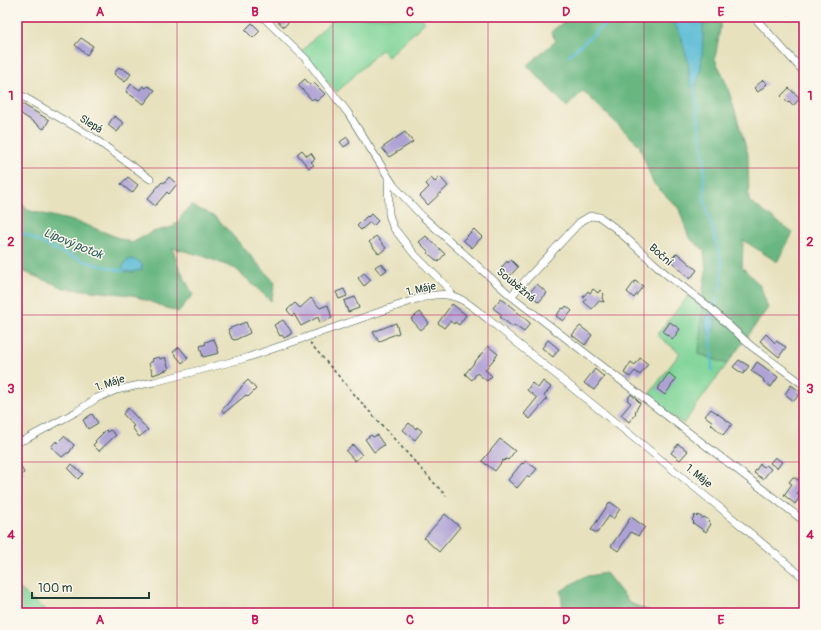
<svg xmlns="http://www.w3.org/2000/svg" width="821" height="630" font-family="Pangolin,sans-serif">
<rect width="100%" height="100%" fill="#fbf7ec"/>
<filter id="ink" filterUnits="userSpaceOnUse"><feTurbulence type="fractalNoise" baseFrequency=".025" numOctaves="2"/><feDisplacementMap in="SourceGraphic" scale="8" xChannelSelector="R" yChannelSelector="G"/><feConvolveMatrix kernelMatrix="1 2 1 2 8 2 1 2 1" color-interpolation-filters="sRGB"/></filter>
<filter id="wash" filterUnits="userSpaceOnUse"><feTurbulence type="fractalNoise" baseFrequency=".012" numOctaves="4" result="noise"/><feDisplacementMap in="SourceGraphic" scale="16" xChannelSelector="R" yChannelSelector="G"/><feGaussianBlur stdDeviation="0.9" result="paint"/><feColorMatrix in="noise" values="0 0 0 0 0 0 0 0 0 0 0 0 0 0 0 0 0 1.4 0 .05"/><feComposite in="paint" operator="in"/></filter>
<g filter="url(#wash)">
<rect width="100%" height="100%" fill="#e7e1be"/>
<path fill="#7fd498" stroke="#4f8866" d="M 335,17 L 421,17 L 425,22 L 388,57 L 381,50 L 337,92 L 301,52 Z
M 688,296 L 702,308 L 699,354 L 727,364 L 683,424 L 647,397 L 680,353 L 657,335 Z
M 17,586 L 32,600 L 50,613 L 17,613 Z"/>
<path fill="#67b680" stroke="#437a5a" d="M 569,17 L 722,17 L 715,59 L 727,85 L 748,154 L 749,201 L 793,233 L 777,262 L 743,240 L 742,267 L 760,285 L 768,308 L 727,364 L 699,354 L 703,290 L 706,271 L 704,250 L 689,238 L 679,209 L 653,183 L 639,145 L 583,91 L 567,107 L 527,65 L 556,41 L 551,32 Z
M 17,196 L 27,210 L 81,223 L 132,243 L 152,232 L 173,227 L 191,205 L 217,218 L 275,283 L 271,301 L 236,269 L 203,256 L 173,248 L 177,263 L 193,295 L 178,312 L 132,295 L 64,288 L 17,269 Z
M 606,573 L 630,603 L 654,613 L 563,613 L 561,591 L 583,577 Z"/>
<path fill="#56bad4" stroke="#3a7c84" d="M 647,17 L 703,17 C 703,36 704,73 694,89 C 687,82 690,72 688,62 C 687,56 684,50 683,44 C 678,29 672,9 653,22 L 649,21 Z
M 131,259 L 138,261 L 142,264 L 142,270 L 132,272 L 123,271 L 123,266 L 126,261 Z
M 709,313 L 712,313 C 716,320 717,329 710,335 C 705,329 703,319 709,313 Z"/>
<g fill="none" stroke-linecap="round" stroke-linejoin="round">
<path stroke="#56bad4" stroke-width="2.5" d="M 569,55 L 604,25 L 636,22 L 648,17
M 694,87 L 704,160 L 704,200 L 722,263 L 721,283 L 719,291
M 17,230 L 51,248 L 90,263 L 123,271
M 714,310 L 717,297
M 711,331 L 712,370"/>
</g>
<g id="blocks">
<path fill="#aea2d5" d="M 273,17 L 293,17 L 284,27 Z
M 252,23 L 260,31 L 253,38 L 245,30 Z
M 81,38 L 93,46 L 87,55 L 75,45 Z
M 119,67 L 121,69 L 122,68 L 131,74 L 125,82 L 114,74 Z
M 305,79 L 310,85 L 313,82 L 325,94 L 317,101 L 314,98 L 312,100 L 298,85 Z
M 763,80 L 767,84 L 758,92 L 754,88 Z
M 131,84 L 140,90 L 143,86 L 146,88 L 148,86 L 155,90 L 144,104 L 126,92 Z
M 789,88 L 800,98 L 793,106 L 789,102 L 788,103 L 781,96 Z
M 17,101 L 49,120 L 44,129 L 17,111 Z
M 114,116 L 124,123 L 117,132 L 108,125 Z
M 405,132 L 413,142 L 389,157 L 382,148 Z
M 347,137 L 350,143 L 344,147 L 340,142 Z
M 302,150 L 307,156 L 311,153 L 315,159 L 311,162 L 314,165 L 309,168 L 297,154 Z
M 128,177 L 138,185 L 132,193 L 121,184 Z
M 169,177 L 177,184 L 169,194 L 167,192 L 155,206 L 147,199 L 162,182 L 164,183 Z
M 440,177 L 448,186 L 428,205 L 420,196 L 429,187 L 426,184 L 431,178 L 435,182 Z
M 371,214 L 378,221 L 373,226 L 370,222 L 361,230 L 357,226 L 367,216 L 368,217 Z
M 474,229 L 482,237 L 472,248 L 463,240 Z
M 376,236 L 386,248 L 379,254 L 369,242 Z
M 426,236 L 445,254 L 438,262 L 427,252 L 428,251 L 419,242 Z
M 677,253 L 697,270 L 690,279 L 670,260 Z
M 511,260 L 518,267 L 509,277 L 501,271 L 503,270 L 501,268 L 507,261 L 508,263 Z
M 381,263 L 387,270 L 381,274 L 375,267 Z
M 364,273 L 371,280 L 364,286 L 358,278 Z
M 635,281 L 643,286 L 634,298 L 627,292 Z
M 537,284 L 547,293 L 539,302 L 529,293 Z
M 344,289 L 347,296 L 339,299 L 336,292 Z
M 593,289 L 598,293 L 600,290 L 604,294 L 602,298 L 604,302 L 599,301 L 592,309 L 584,302 L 586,299 L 583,297 L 588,291 L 590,293 Z
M 355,297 L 359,308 L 348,312 L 344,301 Z
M 311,298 L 320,308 L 328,305 L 332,318 L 320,323 L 318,317 L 301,326 L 294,314 L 292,316 L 287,310 L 295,303 L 300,308 Z
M 501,298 L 530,323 L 524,332 L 514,325 L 513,327 L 500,317 L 502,315 L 493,308 Z
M 452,304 L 466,315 L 459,325 L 455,322 L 454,324 L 450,321 L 444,328 L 438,323 Z
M 566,306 L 572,311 L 563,321 L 556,316 L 562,308 L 564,309 Z
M 420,312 L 429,323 L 421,330 L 411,319 Z
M 283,320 L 291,331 L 291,334 L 284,338 L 282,335 L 280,336 L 274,325 Z
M 246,322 L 250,333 L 235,340 L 232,339 L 228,329 Z
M 670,322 L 680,329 L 673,339 L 663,332 Z
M 396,323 L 399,333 L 388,337 L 379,342 L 373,332 Z
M 580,326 L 592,335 L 585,345 L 572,335 Z
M 766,334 L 775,343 L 776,341 L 786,347 L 779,357 L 760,341 Z
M 214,339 L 219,353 L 203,357 L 200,346 L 206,344 L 205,342 Z
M 548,340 L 559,349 L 553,357 L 542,348 Z
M 488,346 L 498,354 L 485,370 L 492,376 L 487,381 L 477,373 L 472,380 L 465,374 Z
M 179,347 L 188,358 L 182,363 L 173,352 Z
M 159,357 L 160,359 L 165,357 L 169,369 L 153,375 L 149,363 L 153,361 L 152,359 Z
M 640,358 L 648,364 L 640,375 L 635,371 L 630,377 L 624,373 L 631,362 L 635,365 Z
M 739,360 L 749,366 L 743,374 L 733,367 Z
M 757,362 L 778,377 L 771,387 L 763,381 L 764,380 L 762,378 L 751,371 Z
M 595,369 L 604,377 L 594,390 L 584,383 Z
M 669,373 L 676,379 L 665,395 L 657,389 Z
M 248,380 L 256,389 L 248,397 L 246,395 L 224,413 L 222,410 L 241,388 L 241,387 Z
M 543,381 L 551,387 L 544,396 L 547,399 L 530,419 L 524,414 L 537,398 L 527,390 L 532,383 L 538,388 Z
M 791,385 L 801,392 L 794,401 L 785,394 Z
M 631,394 L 640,403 L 636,410 L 635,412 L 636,413 L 629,422 L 621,415 L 631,403 L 627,400 Z
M 128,408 L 148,430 L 139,437 L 132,427 L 134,426 L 123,414 Z
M 711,409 L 732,424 L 723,435 L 711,424 L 713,422 L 705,416 Z
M 92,414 L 98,423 L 88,429 L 83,420 Z
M 409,423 L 416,429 L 417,427 L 422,431 L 415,440 L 403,430 Z
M 106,430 L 107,432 L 110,430 L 116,435 L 99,451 L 93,445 L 96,442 L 95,441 Z
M 371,435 L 373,437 L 377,435 L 384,445 L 374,452 L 365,439 Z
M 64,436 L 74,445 L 69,453 L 67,453 L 62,457 L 51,447 L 56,441 L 57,443 Z
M 500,439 L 515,451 L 508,460 L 506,459 L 504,461 L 503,460 L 495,471 L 482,461 Z
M 678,444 L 688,451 L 680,460 L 671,453 Z
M 353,445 L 362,455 L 355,461 L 346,451 Z
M 775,457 L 782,462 L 777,468 L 770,463 Z
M 17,459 L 24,473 L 17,478 Z
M 526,461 L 537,469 L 529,478 L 527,476 L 517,488 L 508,480 L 522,463 L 523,464 Z
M 72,464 L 83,474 L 78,479 L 68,469 Z
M 760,464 L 764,467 L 766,465 L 771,469 L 763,479 L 754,473 Z
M 793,477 L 804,483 L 797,494 L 800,497 L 795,504 L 784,495 L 792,484 L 789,482 Z
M 610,502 L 620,509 L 613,519 L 609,516 L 597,533 L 591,530 Z
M 445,514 L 460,527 L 439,552 L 424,538 Z
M 695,515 L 697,517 L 698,515 L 703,518 L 704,517 L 709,520 L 708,521 L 711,524 L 706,532 L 693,523 L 694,522 L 692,520 Z
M 631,517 L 645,527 L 638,536 L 631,532 L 618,551 L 611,546 Z"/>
</g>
</g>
<g filter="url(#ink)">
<use href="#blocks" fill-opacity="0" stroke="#3d5649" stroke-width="1"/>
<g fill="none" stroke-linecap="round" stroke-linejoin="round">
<g stroke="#3d5649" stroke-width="8">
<path id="street" d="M 263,17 L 306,59 L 348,113 L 394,186 L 422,216 L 511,296 L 804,521
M 754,17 L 804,72
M 17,93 L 91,136 L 150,179
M 388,177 L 389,214 L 393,227 L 415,255 L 446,286 L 451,295
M 511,296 L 580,222 L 590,216 L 600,217 L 615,228 L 666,274 L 708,306 L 751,346 L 804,385
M 17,442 L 26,439 L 76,412 L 97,398 L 116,390 L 154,382 L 246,358 L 417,299 C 423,298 429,295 436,295 C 458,292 473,307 489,320 L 719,507 L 804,578"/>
</g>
<path stroke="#3d5649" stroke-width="1.5" stroke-dasharray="3 3" stroke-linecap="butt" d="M 310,343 L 368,410 L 446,496"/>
<use href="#street" stroke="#fff" stroke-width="7"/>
</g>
</g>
<path fill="none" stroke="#c2185b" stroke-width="1" stroke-opacity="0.55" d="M 177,17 L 177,613M 333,17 L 333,613M 488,17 L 488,613M 644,17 L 644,613M 17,168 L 804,168M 17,315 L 804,315M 17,462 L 804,462"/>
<g text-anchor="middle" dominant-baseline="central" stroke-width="3" stroke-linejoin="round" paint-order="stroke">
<g font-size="11" fill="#1f3d34" stroke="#fbf7ec">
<text transform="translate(91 124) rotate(32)">Slepá</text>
<text transform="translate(661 255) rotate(42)">Boční</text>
<text transform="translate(516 285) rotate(40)">Souběžná</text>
<text transform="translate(421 289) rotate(-13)">1. Máje</text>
<text transform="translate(110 383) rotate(-18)">1. Máje</text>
<text transform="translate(699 476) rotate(39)">1. Máje</text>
</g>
<g font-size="12" font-style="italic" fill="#2d5c5c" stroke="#fbf7ec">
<text transform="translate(73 244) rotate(22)">Lipový potok</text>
</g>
</g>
<rect width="821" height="630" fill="none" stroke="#fbf7ec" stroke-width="44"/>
<path d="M32 592v6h117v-6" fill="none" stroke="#1f3d34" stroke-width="2"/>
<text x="38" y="592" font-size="12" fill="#1f3d34" stroke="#fbf7ec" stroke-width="3" paint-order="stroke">100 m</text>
<rect x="22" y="22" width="777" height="586" fill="none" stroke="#c2185b" stroke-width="1.5"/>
<g font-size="13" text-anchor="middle" font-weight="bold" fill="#c2185b">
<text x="100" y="16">A</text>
<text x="255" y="16">B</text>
<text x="410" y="16">C</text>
<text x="566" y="16">D</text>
<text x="721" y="16">E</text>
<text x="11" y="100">1</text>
<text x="810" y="100">1</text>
<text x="11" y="246">2</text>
<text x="810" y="246">2</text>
<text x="11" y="393">3</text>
<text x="810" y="393">3</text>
<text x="11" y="539">4</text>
<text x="810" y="539">4</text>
<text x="100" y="624">A</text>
<text x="255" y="624">B</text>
<text x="410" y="624">C</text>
<text x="566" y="624">D</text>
<text x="721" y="624">E</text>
</g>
</svg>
